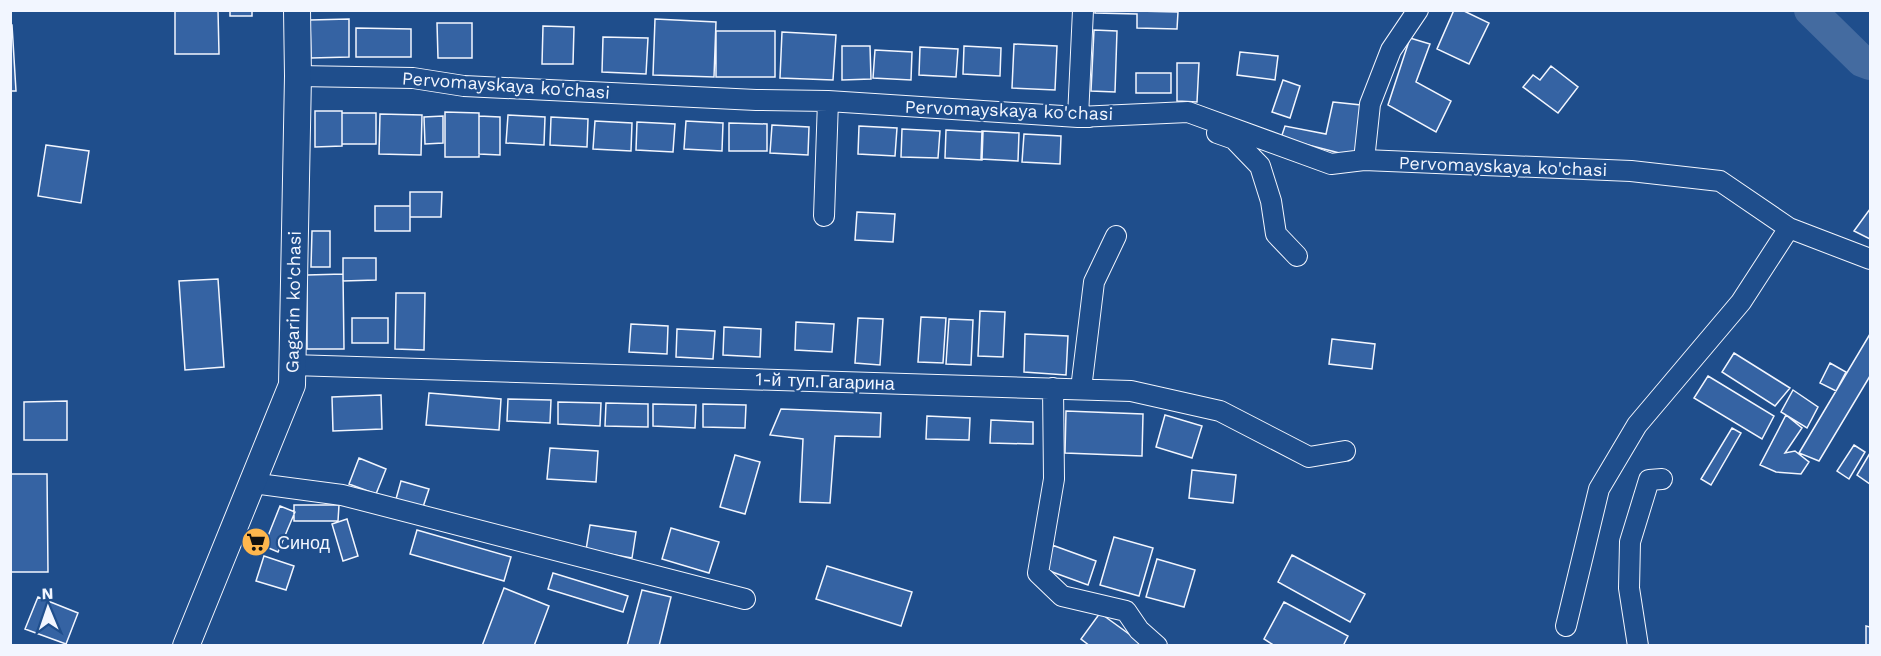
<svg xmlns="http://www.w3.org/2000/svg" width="1881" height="656" font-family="'Work Sans',sans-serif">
<rect width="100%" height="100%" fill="#1f4e8c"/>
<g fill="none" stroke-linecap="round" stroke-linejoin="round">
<path stroke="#446ba0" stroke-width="32" d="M 1810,10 L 1862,61 L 1870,64"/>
</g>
<path fill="#3563a3" stroke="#f2f6ff" stroke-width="1.5" d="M 175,10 L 218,10 L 219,54 L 175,54 Z
M 230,10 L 252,10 L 252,16 L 230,16 Z
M 1095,10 L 1178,12 L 1177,29 L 1137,28 L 1137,14 L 1095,13 Z
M 1454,10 L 1462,10 L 1489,23 L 1469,64 L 1437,49 Z
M 349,19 L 349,57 L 311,58 L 310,20 Z
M 655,19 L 716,22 L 714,77 L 653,75 Z
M 437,23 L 472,23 L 472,58 L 438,58 Z
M 10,25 L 12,25 L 16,91 L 10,91 Z
M 543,26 L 574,27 L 573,64 L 542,64 Z
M 356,28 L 411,29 L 411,57 L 356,57 Z
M 1094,30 L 1117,31 L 1115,92 L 1091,91 Z
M 716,31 L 775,31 L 775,77 L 716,77 Z
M 782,32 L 836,35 L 833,80 L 780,78 Z
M 603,37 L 648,38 L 646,74 L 602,72 Z
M 1410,38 L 1430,44 L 1416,82 L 1451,101 L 1436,132 L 1388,105 Z
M 1014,44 L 1057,46 L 1055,90 L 1012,88 Z
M 842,46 L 870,46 L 871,79 L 842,80 Z
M 964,46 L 1001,48 L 1000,76 L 963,74 Z
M 920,47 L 958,49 L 956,77 L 919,75 Z
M 875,50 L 912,52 L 911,80 L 873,78 Z
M 1240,52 L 1278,56 L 1275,80 L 1237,75 Z
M 1177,63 L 1199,63 L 1197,102 L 1177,101 Z
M 1551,66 L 1578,87 L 1558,113 L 1523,87 L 1533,75 L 1540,80 Z
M 1136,73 L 1171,73 L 1171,93 L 1136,93 Z
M 1283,80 L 1300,86 L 1290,118 L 1272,112 Z
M 1333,102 L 1361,105 L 1355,157 L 1281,138 L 1285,126 L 1326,134 Z
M 315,111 L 342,111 L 342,146 L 315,147 Z
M 445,112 L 479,113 L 479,157 L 445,157 Z
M 342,113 L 376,113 L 376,144 L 342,144 Z
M 380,114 L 422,115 L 421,155 L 379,154 Z
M 508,115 L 545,117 L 544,145 L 506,143 Z
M 443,116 L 443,143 L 425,144 L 424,117 Z
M 479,116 L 500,117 L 500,155 L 479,154 Z
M 551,117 L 588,119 L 587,147 L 550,145 Z
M 595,121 L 632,123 L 631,151 L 593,149 Z
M 686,121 L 723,123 L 722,151 L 684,149 Z
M 637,122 L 675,124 L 673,152 L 636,150 Z
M 729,123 L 767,124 L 767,151 L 729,151 Z
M 772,125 L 809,127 L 808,155 L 770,153 Z
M 859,126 L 897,128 L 895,156 L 858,154 Z
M 902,129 L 940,131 L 938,158 L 901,157 Z
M 946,130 L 983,132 L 982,160 L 945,158 Z
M 982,131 L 1019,133 L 1018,161 L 981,159 Z
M 1024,134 L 1061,136 L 1060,164 L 1022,162 Z
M 46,145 L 89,151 L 81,203 L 38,196 Z
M 410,192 L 442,192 L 441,217 L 410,217 Z
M 375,206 L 410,206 L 410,231 L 375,231 Z
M 1870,209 L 1870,239 L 1854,231 Z
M 857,212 L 895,214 L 893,242 L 855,240 Z
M 312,231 L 330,231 L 330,267 L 311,267 Z
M 343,258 L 376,258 L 376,280 L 343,281 Z
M 343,274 L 344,349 L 307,349 L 307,275 Z
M 218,279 L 224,367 L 185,370 L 179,281 Z
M 396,293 L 425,293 L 424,350 L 395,349 Z
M 980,311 L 1005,312 L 1003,357 L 978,356 Z
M 921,317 L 946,318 L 943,363 L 918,362 Z
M 352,318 L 388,318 L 388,343 L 352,343 Z
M 858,318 L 883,319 L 880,365 L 855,363 Z
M 949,319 L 973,320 L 971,365 L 946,364 Z
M 796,322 L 834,324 L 832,352 L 795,350 Z
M 631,324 L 668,326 L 667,354 L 629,352 Z
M 724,327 L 761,329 L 760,357 L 723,355 Z
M 677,329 L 715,331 L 713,359 L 676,357 Z
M 1025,334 L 1068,336 L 1066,375 L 1024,372 Z
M 1870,334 L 1870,376 L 1819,461 L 1799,453 Z
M 1332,339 L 1375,344 L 1372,369 L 1329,364 Z
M 1734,353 L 1790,388 L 1775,406 L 1722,372 Z
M 1830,363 L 1846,372 L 1836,391 L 1820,383 Z
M 1708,376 L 1774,416 L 1762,439 L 1694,398 Z
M 1793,390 L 1818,407 L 1807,428 L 1781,412 Z
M 429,393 L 501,399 L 499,430 L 426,425 Z
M 381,395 L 382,429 L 333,431 L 332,397 Z
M 508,399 L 551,400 L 550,423 L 507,421 Z
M 67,401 L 67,440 L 24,440 L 24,402 Z
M 558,402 L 601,403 L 600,426 L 558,424 Z
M 606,403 L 648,404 L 648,427 L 605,426 Z
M 653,404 L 696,405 L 695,428 L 653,426 Z
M 703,404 L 746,405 L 745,428 L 703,427 Z
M 781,409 L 881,413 L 880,437 L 835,436 L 830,503 L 800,502 L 803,439 L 770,435 Z
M 1066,411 L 1143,414 L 1142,456 L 1065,453 Z
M 1165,415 L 1202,426 L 1192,458 L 1156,447 Z
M 1786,415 L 1802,428 L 1785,453 L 1795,451 L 1809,462 L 1801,474 L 1776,472 L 1760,465 Z
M 927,416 L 970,418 L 969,440 L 926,439 Z
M 991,420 L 1033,422 L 1033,444 L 990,443 Z
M 1732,428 L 1741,433 L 1711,485 L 1701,479 Z
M 1854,445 L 1865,452 L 1849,479 L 1837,471 Z
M 550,448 L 598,451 L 596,482 L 547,479 Z
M 1870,453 L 1870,484 L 1857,475 Z
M 735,455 L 760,462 L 745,514 L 720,507 Z
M 359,458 L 386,469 L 376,494 L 349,484 Z
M 1192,470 L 1236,475 L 1233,503 L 1189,498 Z
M 10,474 L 47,474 L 48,572 L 10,572 Z
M 401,481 L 429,489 L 423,507 L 396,499 Z
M 294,505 L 339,505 L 338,521 L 294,521 Z
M 280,506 L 295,512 L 278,552 L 264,546 Z
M 347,519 L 358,556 L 343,561 L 332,524 Z
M 590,525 L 636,532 L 632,558 L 586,550 Z
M 671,528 L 719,542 L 709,573 L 662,559 Z
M 417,530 L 511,557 L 504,581 L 410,554 Z
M 1114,537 L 1153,548 L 1139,596 L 1100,585 Z
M 1052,545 L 1096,561 L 1088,585 L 1044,569 Z
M 1292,555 L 1365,594 L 1350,622 L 1278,582 Z
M 264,556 L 294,566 L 286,590 L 256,581 Z
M 1157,559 L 1195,570 L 1184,607 L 1146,597 Z
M 827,566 L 912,592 L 901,626 L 816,599 Z
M 553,573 L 628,596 L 623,612 L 548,589 Z
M 504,588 L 549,606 L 534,646 L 482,646 Z
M 642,590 L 671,597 L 659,646 L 627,646 Z
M 38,597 L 78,613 L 66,644 L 25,629 Z
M 1284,602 L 1348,636 L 1343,646 L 1275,646 L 1264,639 Z
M 1100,613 L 1140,642 L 1137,646 L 1090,646 L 1081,639 Z
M 1866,626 L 1870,627 L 1870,646 L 1866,646 Z"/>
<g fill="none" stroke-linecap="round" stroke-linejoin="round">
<g stroke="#f2f6ff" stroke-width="22">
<path id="minor" d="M 1083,10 L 1078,117 L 1090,117
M 298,76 L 413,78 L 464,86 L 756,100 L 828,101 L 1078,117 L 1188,112 L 1331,164 L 1364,160 L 1631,171 L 1720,181 L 1789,228 L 1870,259
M 1217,133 L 1234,139 L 1260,166 L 1271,201 L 1276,234 L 1297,256
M 1364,160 L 1370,104 L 1391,50 L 1418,10
M 824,216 L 828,101
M 292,365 L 1131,391 L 1220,411 L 1309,457 L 1345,451
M 1053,388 L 1054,479 L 1038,573 L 1062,596 L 1126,611 L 1139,630 L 1157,646
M 1081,389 L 1094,282 L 1116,236
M 252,483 L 342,495 L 745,599
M 1566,626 L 1599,489 L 1637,425 L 1741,302 L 1789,228
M 1638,646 L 1629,588 L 1630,542 L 1649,480 L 1662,479"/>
</g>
<g stroke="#f2f6ff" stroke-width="28">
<path id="major" d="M 186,646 L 292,385 L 298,76 L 297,10"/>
</g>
<use href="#minor" stroke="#1f4e8c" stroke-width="20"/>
<use href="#major" stroke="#1f4e8c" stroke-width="26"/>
</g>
<defs>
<g id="supermarket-disc" transform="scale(1.5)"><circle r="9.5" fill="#ffb74d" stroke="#1f4e8c"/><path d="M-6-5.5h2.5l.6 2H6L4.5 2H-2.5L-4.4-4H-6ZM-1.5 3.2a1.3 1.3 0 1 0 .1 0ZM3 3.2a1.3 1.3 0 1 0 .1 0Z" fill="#111"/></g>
</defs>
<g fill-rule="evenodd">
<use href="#supermarket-disc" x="256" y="542"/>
</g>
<g text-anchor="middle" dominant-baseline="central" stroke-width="4.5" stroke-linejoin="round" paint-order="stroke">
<g font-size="18" fill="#f2f6ff" stroke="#1f4e8c">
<text transform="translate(506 85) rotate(4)">Pervomayskaya ko'chasi</text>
<text transform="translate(1009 110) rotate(2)">Pervomayskaya ko'chasi</text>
<text transform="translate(1503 166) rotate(2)">Pervomayskaya ko'chasi</text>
<text transform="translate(293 302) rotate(-89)">Gagarin ko'chasi</text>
<text transform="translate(825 381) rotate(2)">1-й туп.Гагарина</text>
</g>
<g font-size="18" fill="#f2f6ff" stroke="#1f4e8c" text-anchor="start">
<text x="277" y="542">Синод</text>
</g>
</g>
<rect width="1881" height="656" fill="none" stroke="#f2f6ff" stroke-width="24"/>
<g transform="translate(48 608) rotate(358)" stroke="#1f4e8c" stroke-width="4.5" paint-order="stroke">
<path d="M0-4.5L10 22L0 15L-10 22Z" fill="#f2f6ff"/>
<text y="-9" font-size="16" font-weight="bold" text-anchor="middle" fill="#f2f6ff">N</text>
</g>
</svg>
